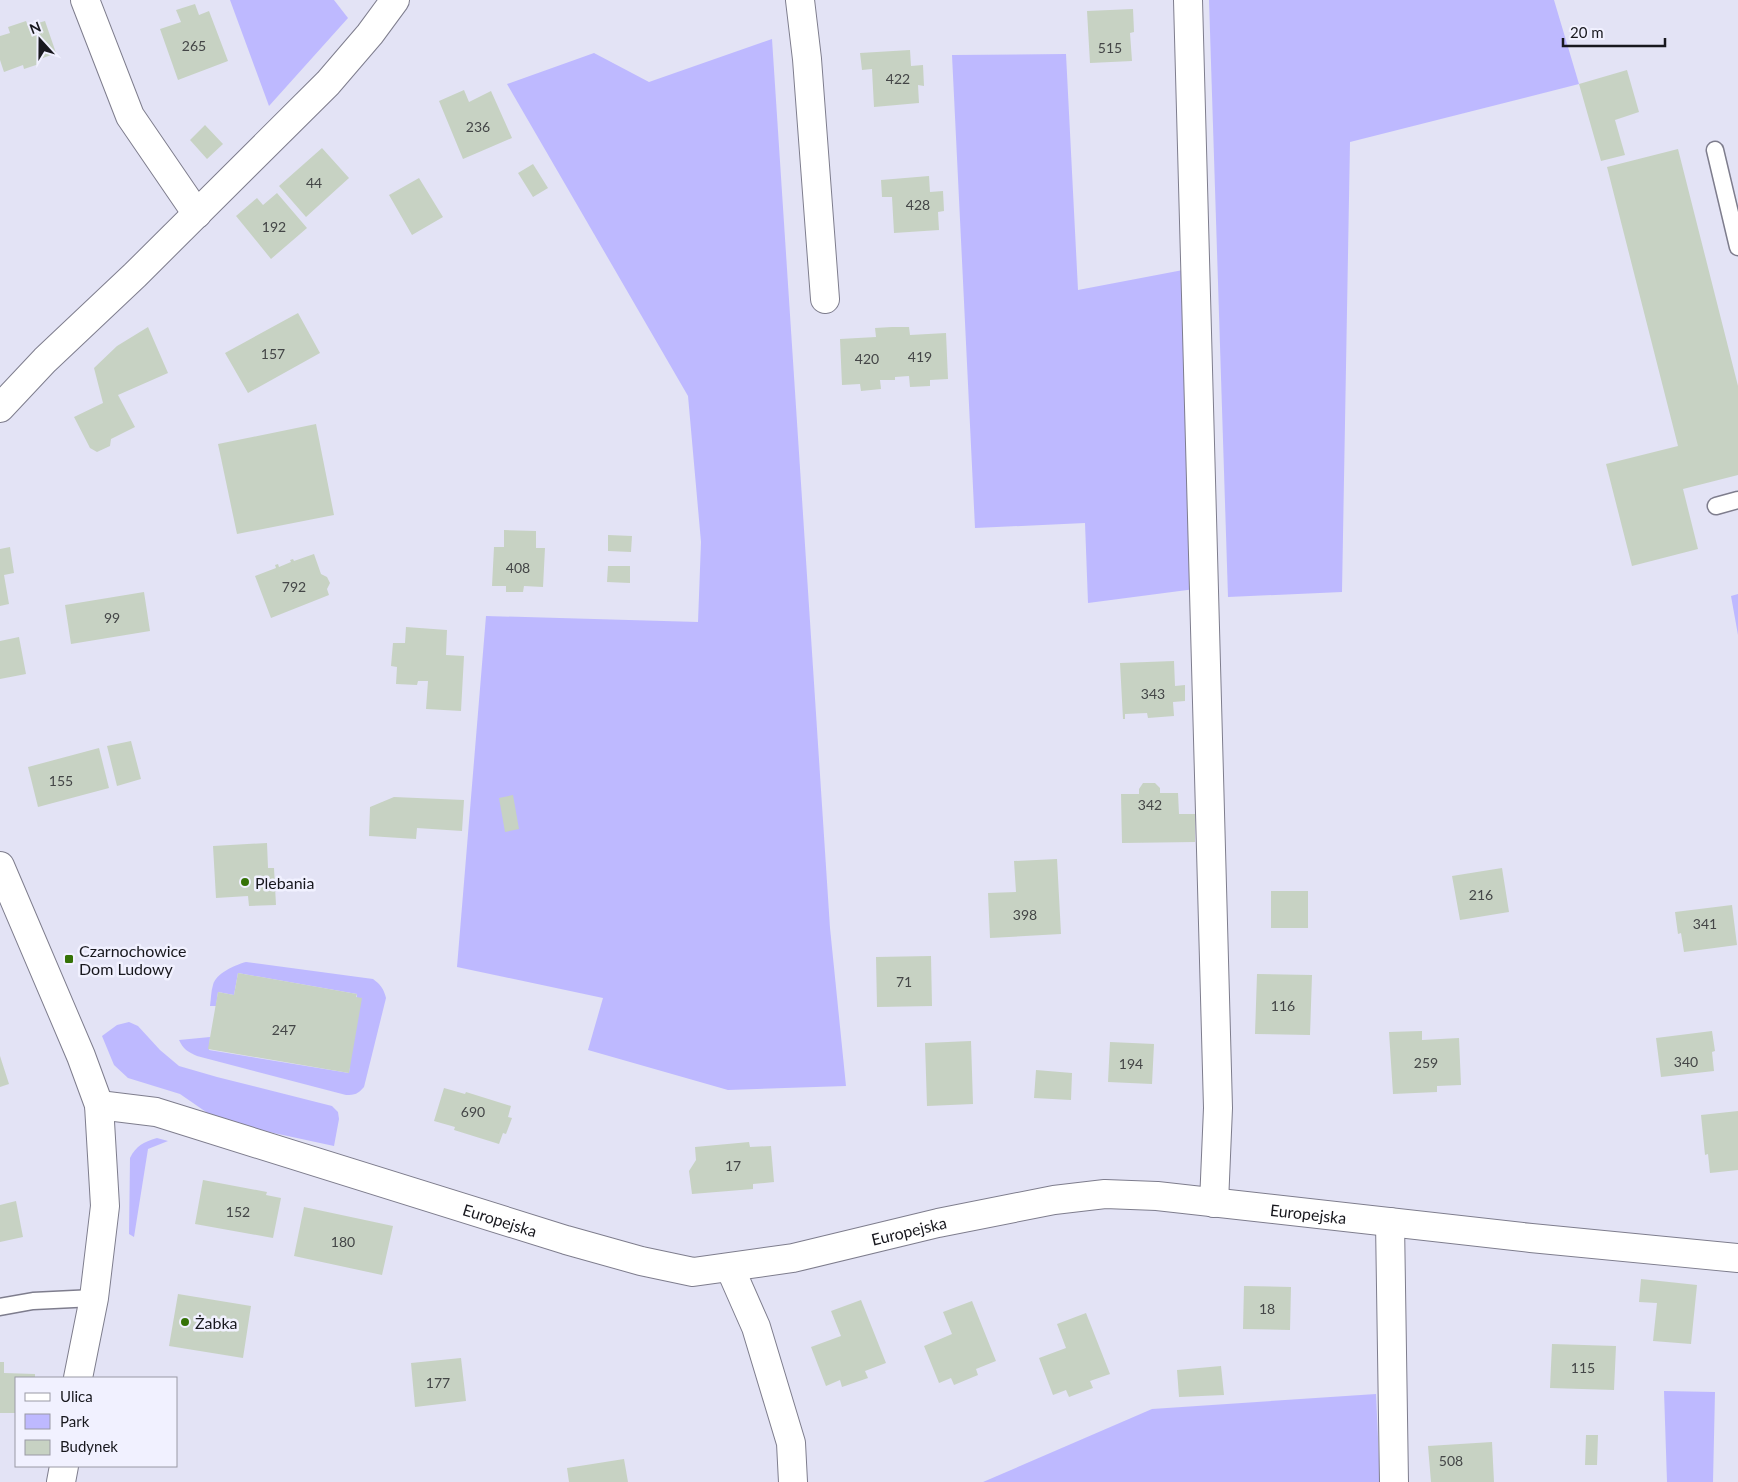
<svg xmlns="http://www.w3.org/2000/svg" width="1738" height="1482" font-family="Lato,sans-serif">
<rect width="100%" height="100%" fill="#e3e3f5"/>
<path fill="#beb9ff" d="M 230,0 L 334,0 L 348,18 L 269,106 Z
M 1209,0 L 1554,0 L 1579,84 L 1350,142 L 1342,592 L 1228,597 Z
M 772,39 L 830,928 L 846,1086 L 728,1090 L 588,1050 L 603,998 L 457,967 L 486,616 L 698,622 L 701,542 L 688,396 L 507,84 L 594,53 L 649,82 Z
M 1066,54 L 1078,290 L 1183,270 L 1195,589 L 1088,603 L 1085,523 L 975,528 L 952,55 Z
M 1738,594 L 1738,635 L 1731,596 Z
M 246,962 L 373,979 C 380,984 384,989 386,998 L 364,1087 C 358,1094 355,1095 346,1095 L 197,1056 C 188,1052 183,1049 179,1040 L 210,1037 L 209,1050 L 349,1073 L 357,994 L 238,973 L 234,995 L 218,992 L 216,1006 L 210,1006 C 211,999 211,991 213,985 C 216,973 235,965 246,962 Z
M 129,1022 L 138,1026 L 160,1050 L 179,1066 L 217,1077 L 332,1106 L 338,1112 L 339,1119 L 334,1146 L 251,1128 L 209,1114 L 180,1094 L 128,1078 L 114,1065 L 102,1036 L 117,1025 Z
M 157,1138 L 168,1141 L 148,1149 L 134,1237 L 129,1234 L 130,1158 C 136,1146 143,1142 157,1138 Z
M 1664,1391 L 1715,1392 L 1713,1482 L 1667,1482 Z
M 1376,1394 L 1380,1482 L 983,1482 L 1152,1409 Z"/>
<path fill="#c7d2c3" d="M 195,4 L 199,15 L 209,11 L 228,61 L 178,80 L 160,29 L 181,22 L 176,10 Z
M 1133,9 L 1134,32 L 1130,33 L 1132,61 L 1090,63 L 1087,11 Z
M 26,21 L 28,26 L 45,21 L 56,53 L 38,60 L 39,64 L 24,69 L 23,65 L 4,72 L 0,60 L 0,36 L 10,33 L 8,27 Z
M 910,50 L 911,66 L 923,65 L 924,86 L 918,85 L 919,103 L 874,107 L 872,69 L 862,70 L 860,53 Z
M 1627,70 L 1639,112 L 1615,120 L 1625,155 L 1601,161 L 1579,84 Z
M 464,90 L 469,102 L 491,91 L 512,138 L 463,159 L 439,101 Z
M 205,125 L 223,144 L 207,159 L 190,140 Z
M 322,148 L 349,178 L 306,217 L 279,186 Z
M 1678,149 L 1738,386 L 1738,475 L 1683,489 L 1698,549 L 1632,566 L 1606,464 L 1678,446 L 1607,167 Z
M 533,164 L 548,188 L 533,197 L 518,173 Z
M 929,176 L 930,192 L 943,191 L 944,211 L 938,212 L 939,230 L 894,233 L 892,197 L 882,197 L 881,180 Z
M 419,178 L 443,217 L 412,235 L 389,195 Z
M 277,193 L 307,228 L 271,259 L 236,216 L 257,198 L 263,205 Z
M 298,313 L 320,353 L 248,393 L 225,353 Z
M 148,327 L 168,373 L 118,395 L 135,427 L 111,439 L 110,446 L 97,452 L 90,448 L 74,417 L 103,403 L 94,368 L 117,346 Z
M 892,327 L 909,327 L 910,335 L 946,333 L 948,379 L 930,380 L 930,386 L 910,387 L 909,376 L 895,377 L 895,380 L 880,380 L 881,389 L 861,391 L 860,384 L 842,385 L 840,339 L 876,337 L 875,328 Z
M 316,424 L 334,515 L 237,534 L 218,444 Z
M 504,530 L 536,531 L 536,548 L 545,548 L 543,587 L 524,586 L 523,592 L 506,592 L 506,586 L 492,586 L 494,547 L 504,547 Z
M 608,535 L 632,536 L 631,552 L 608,551 Z
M 10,547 L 14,573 L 4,575 L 9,604 L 0,606 L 0,549 Z
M 314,554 L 321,574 L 327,577 L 330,583 L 327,589 L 329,595 L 271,618 L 255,576 L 276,568 L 275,565 L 278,564 L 279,567 L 291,562 L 290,560 L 293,559 L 294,561 Z
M 608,566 L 630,566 L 630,583 L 607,582 Z
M 144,592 L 150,631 L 71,644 L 65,605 Z
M 406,627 L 447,630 L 446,655 L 464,656 L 461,711 L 426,709 L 428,681 L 418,681 L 417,685 L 396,684 L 397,667 L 391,666 L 393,643 L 405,643 Z
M 19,637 L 26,674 L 0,679 L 0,641 Z
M 1174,661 L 1175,686 L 1185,685 L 1185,701 L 1173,702 L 1174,716 L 1148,718 L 1147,713 L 1125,714 L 1125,719 L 1123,719 L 1120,663 Z
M 131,741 L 141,779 L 117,786 L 107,746 Z
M 99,748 L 109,788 L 38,807 L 28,767 Z
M 1143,783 L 1155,783 L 1160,788 L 1160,793 L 1178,793 L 1179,814 L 1195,814 L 1195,842 L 1122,843 L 1121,794 L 1139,794 L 1139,789 Z
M 513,795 L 519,829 L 505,832 L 499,798 Z
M 394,797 L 464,800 L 462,831 L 417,828 L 416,839 L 369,836 L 370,807 Z
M 267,843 L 268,868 L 274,868 L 276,905 L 249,906 L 248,896 L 216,898 L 213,846 Z
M 1057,859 L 1061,934 L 990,938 L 988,893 L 1016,892 L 1014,861 Z
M 1502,868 L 1509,912 L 1460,920 L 1452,876 Z
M 1271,891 L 1308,891 L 1308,928 L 1271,928 Z
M 1732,905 L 1737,945 L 1684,952 L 1681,933 L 1678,934 L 1675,912 Z
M 931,956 L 932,1006 L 877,1007 L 876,957 Z
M 238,973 L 357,994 L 356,997 L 362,998 L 349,1073 L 208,1049 L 218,992 L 234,995 Z
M 1257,974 L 1312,975 L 1310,1035 L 1255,1034 Z
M 1422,1031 L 1422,1040 L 1459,1038 L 1461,1085 L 1437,1086 L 1437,1092 L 1393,1094 L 1389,1032 Z
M 1712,1031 L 1715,1051 L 1712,1052 L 1714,1071 L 1661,1077 L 1656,1038 Z
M 971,1041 L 973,1104 L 927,1106 L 925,1043 Z
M 1110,1042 L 1154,1044 L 1152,1084 L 1108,1082 Z
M 0,1056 L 9,1084 L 0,1087 Z
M 1036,1070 L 1072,1073 L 1071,1100 L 1034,1098 Z
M 444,1088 L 465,1094 L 466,1092 L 511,1106 L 508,1117 L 512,1118 L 506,1134 L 503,1133 L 499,1144 L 454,1130 L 455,1127 L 434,1121 Z
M 1738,1111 L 1738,1170 L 1710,1173 L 1708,1154 L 1705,1155 L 1701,1115 Z
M 749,1142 L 750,1147 L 771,1146 L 774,1182 L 753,1184 L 753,1189 L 692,1194 L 689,1171 L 696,1160 L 695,1147 Z
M 203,1180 L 267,1192 L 266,1195 L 281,1198 L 273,1238 L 195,1224 Z
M 16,1201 L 23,1237 L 0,1242 L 0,1205 Z
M 304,1207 L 393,1226 L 382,1275 L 294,1256 Z
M 1641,1279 L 1697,1285 L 1691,1344 L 1653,1341 L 1657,1303 L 1639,1302 Z
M 1244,1286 L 1291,1287 L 1290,1330 L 1243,1329 Z
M 178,1294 L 251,1306 L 243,1358 L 169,1346 Z
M 861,1300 L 886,1363 L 865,1371 L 868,1378 L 842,1387 L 840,1380 L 826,1386 L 811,1347 L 841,1336 L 831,1311 Z
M 972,1301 L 996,1361 L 976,1369 L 978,1375 L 954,1385 L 951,1378 L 939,1383 L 924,1346 L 952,1334 L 943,1312 Z
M 1086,1313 L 1110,1374 L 1090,1381 L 1093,1388 L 1069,1397 L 1066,1390 L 1053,1395 L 1039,1358 L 1066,1348 L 1057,1324 Z
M 1552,1344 L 1616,1346 L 1614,1390 L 1550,1388 Z
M 461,1358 L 466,1401 L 415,1407 L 411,1363 Z
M 0,1362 L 4,1362 L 4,1373 L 35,1374 L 35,1378 L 16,1378 L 16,1413 L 0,1413 Z
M 1221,1366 L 1224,1395 L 1179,1397 L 1177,1370 Z
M 1586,1435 L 1598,1435 L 1597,1465 L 1585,1465 Z
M 1492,1442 L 1494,1482 L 1431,1482 L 1428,1446 Z
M 624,1459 L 628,1482 L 569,1482 L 567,1468 Z"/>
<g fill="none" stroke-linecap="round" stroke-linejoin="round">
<g stroke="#7e7d8d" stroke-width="19">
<path id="lane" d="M 1715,150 L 1738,247
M 1716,506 L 1738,500
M 0,1307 L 33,1301 L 94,1298"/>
</g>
<g stroke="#7e7d8d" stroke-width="30">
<g id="street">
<path d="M 85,0 L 130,116 L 197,214"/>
<path d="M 800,0 L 807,59 L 825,299"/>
<path d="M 1188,0 L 1218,1108 L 1214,1203"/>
<path id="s1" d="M 99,1105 L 156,1112 L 566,1240 L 641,1261 L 693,1272 L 793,1258 L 938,1223 L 1054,1200 L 1105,1194 L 1157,1196 L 1531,1238 L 1738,1258"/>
<path d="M 1390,1222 L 1394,1482"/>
<path d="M 730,1268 L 756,1327 L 791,1443 L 793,1482"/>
</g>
</g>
<g stroke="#7e7d8d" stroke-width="30">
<path id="secondary" d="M 0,408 L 45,360 L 135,275 L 328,83 L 370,34 L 395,0
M 0,866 L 81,1056 L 99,1105 L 105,1206 L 94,1298 L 78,1378
M 61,1482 L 64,1466"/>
</g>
<use href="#lane" stroke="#fff" stroke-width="16"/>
<use href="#street" stroke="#fff" stroke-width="28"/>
<use href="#secondary" stroke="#fff" stroke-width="28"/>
</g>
<g fill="#357206" stroke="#f1f1ff" stroke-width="2">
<circle cx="245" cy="882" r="5"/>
<rect x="64" y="954" width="10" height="10" rx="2.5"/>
<circle cx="185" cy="1322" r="5"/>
</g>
<g text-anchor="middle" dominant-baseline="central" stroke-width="5" stroke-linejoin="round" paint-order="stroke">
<g font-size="14" fill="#444647">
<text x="194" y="45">265</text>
<text x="1110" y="47">515</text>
<text x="898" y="78">422</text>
<text x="478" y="126">236</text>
<text x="314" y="182">44</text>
<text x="918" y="204">428</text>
<text x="274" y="226">192</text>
<text x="273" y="353">157</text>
<text x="920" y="356">419</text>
<text x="867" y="358">420</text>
<text x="518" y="567">408</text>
<text x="294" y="586">792</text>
<text x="112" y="617">99</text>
<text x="1153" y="693">343</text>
<text x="61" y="780">155</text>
<text x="1150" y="804">342</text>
<text x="1481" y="894">216</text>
<text x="1025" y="914">398</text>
<text x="1705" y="923">341</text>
<text x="904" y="981">71</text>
<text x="1283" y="1005">116</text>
<text x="284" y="1029">247</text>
<text x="1686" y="1061">340</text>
<text x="1426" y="1062">259</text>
<text x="1131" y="1063">194</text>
<text x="473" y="1111">690</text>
<text x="733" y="1165">17</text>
<text x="238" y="1211">152</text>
<text x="343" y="1241">180</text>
<text x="1267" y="1308">18</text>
<text x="1583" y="1367">115</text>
<text x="438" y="1382">177</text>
<text x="1451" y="1460">508</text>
</g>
<g font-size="16" fill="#18181e" stroke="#f1f1ff" text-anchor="start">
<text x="255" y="882">Plebania</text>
<text x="79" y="950">Czarnochowice<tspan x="79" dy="18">Dom Ludowy</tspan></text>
<text x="195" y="1322">Żabka</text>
</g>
<g font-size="16" fill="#18181e" stroke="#f1f1ff">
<text stroke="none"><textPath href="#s1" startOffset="1242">Europejska</textPath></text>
<text stroke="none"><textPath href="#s1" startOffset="418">Europejska</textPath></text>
<text stroke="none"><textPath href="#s1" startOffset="838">Europejska</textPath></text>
</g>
</g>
<rect x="15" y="1377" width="162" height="90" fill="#f1f1ff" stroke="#9a9aa5"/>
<rect x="25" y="1393" width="25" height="8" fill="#ffffff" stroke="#9a9aa5"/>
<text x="60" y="1402" font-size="15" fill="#18181e">Ulica</text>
<rect x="25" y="1414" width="25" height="15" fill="#beb9ff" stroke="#9a9aa5"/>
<text x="60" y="1427" font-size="15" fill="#18181e">Park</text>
<rect x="25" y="1440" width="25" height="15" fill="#c7d2c3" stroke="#9a9aa5"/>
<text x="60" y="1452" font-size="15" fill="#18181e">Budynek</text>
<g transform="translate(40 40) rotate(339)" stroke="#f1f1ff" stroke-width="4" paint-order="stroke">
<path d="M0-4L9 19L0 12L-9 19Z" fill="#18181e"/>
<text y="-8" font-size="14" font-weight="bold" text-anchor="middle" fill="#18181e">N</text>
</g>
<path d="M1563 38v8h102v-8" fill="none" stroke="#18181e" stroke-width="2.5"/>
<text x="1570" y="38" font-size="15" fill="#18181e" stroke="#f1f1ff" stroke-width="4" paint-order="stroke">20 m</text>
</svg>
